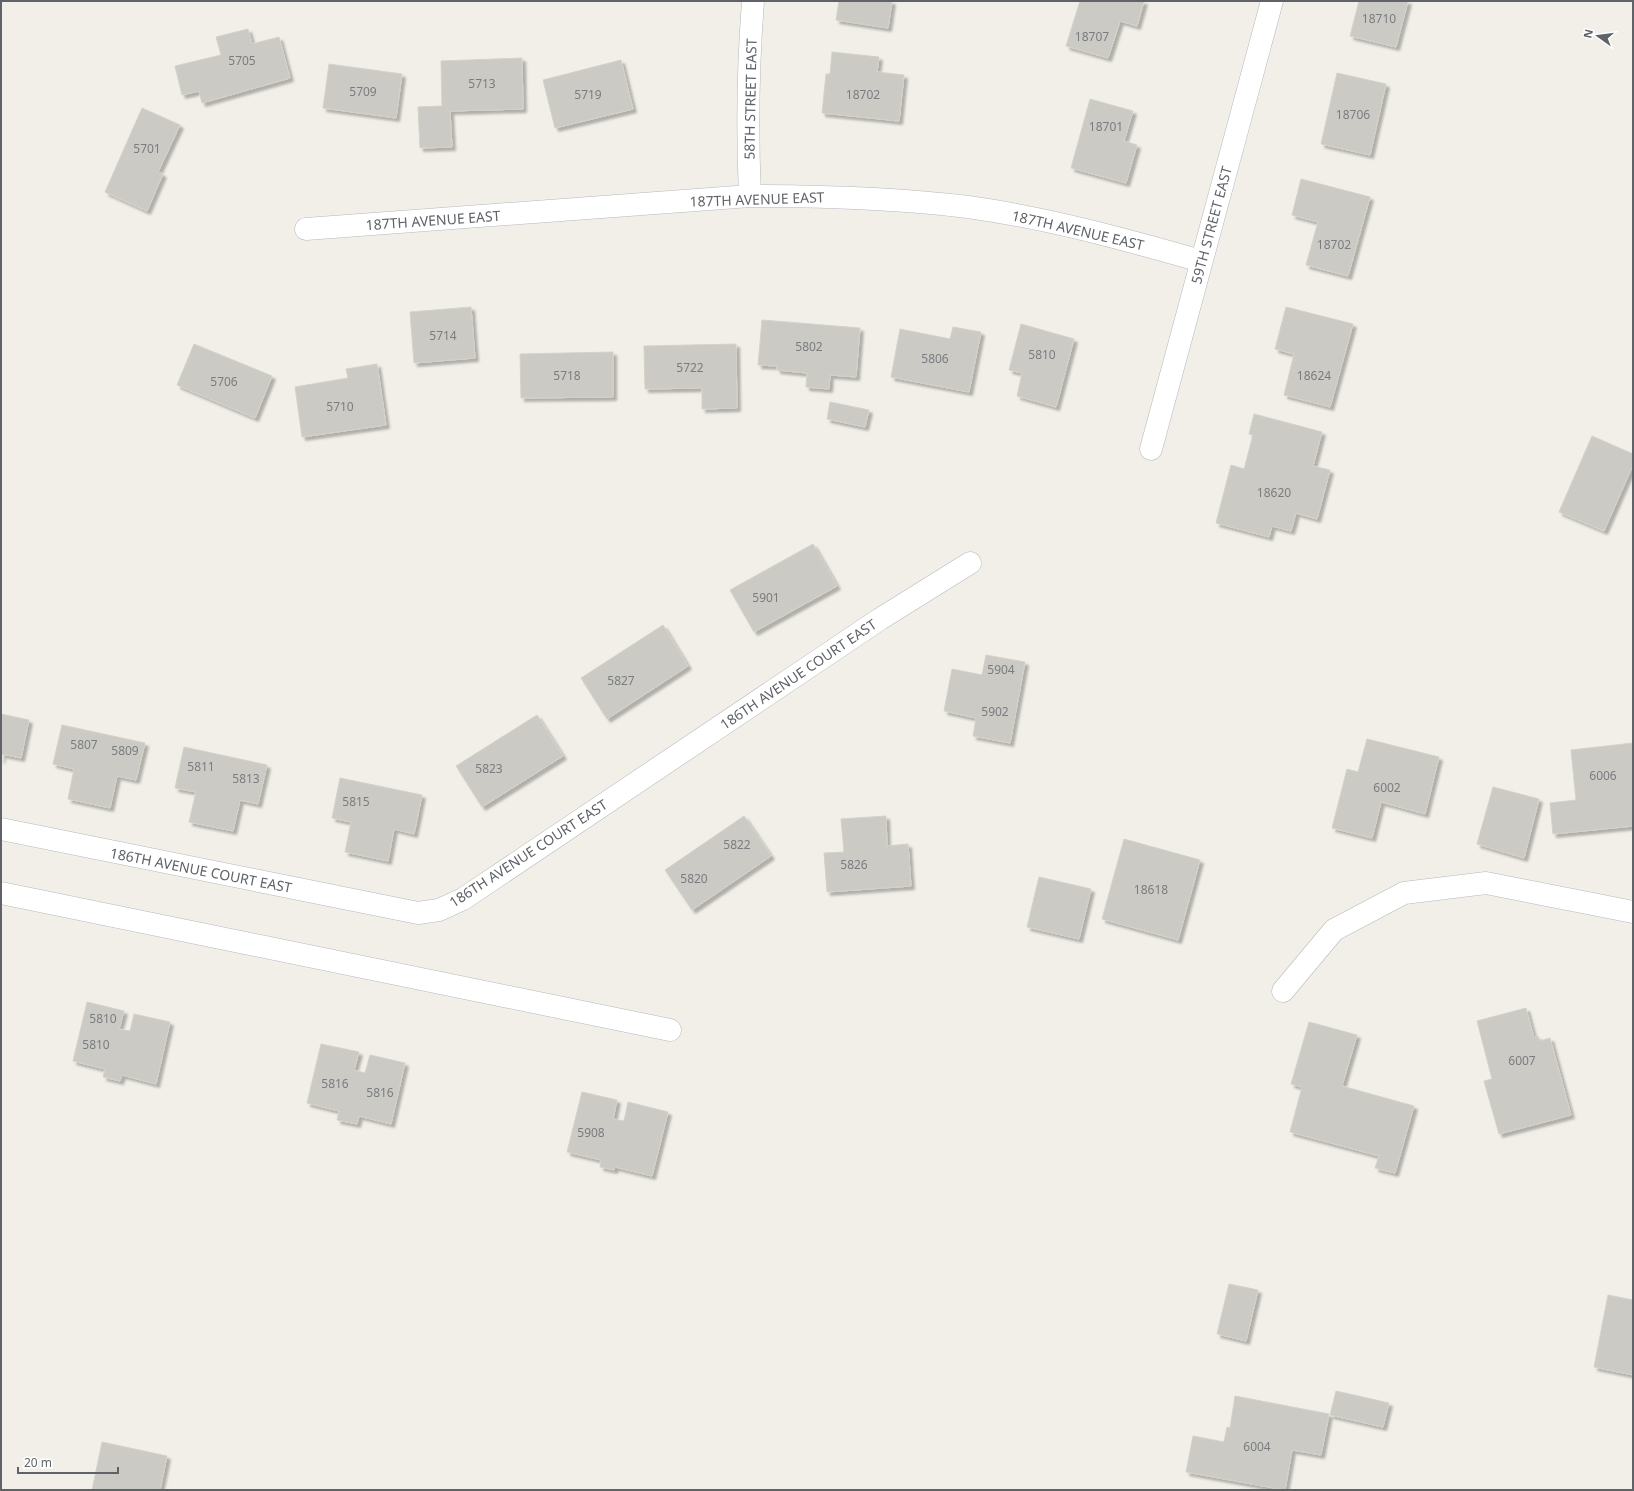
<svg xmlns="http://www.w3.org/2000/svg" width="1634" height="1491" font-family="'Noto Sans',sans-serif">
<defs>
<filter id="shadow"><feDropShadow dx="3.5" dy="3.5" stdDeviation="1" flood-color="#0004"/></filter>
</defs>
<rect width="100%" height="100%" fill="#f1efe8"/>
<path fill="#cccac5" stroke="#d6d1c6" filter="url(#shadow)" d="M 837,1 L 892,1 L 888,28 L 836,20 L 839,1 Z
M 1080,1 L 1144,1 L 1137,26 L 1120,21 L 1108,58 L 1066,46 Z
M 1359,1 L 1408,1 L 1396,47 L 1350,36 Z
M 248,29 L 252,44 L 279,37 L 290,78 L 202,103 L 199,91 L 182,95 L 175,66 L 221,55 L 216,37 Z
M 832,52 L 879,57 L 877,72 L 904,75 L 899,121 L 822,113 L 826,74 L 830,74 Z
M 522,58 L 523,109 L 450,111 L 452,147 L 420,148 L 418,107 L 442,106 L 441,61 Z
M 621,60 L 633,109 L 555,128 L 543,80 Z
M 329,64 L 402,74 L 396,118 L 323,108 Z
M 1337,73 L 1386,84 L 1370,155 L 1321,144 Z
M 1090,99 L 1133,111 L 1124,141 L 1137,145 L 1126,183 L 1071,168 Z
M 142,108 L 180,125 L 158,172 L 163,174 L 147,211 L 105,192 Z
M 1301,179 L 1370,197 L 1348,276 L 1306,265 L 1318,222 L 1292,215 Z
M 471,307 L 475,358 L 414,363 L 410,312 Z
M 1286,307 L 1353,324 L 1330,407 L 1284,395 L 1294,354 L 1275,349 Z
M 762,320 L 860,328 L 856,377 L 830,375 L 829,389 L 806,387 L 807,373 L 777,370 L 777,366 L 758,365 Z
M 1021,324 L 1074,339 L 1056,407 L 1017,396 L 1022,373 L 1009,370 Z
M 953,327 L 981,332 L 969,392 L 891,377 L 900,329 L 950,339 Z
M 194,344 L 272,376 L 255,418 L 177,385 Z
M 736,344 L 737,408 L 702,409 L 702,388 L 645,389 L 644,346 Z
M 613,352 L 613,397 L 521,398 L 520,354 Z
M 377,364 L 386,425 L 302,437 L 295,387 L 348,378 L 346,369 Z
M 830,402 L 869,410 L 865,427 L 827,419 Z
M 1254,414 L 1322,432 L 1313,466 L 1330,470 L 1317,519 L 1296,513 L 1291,531 L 1272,526 L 1269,537 L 1216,523 L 1231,465 L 1244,469 L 1253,435 L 1249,434 Z
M 1592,436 L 1633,454 L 1633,465 L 1604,531 L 1559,512 Z
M 813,544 L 837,586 L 754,632 L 730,590 Z
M 663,625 L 688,666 L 607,719 L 581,678 Z
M 986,655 L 1025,662 L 1010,743 L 973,736 L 976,718 L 944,711 L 952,669 L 982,675 Z
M 1,714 L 29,720 L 21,758 L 2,754 L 1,760 Z
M 537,715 L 563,756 L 482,807 L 456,766 Z
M 62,725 L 145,743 L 136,780 L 117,776 L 110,808 L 68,799 L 74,769 L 53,764 Z
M 1367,739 L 1439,757 L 1425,814 L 1381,802 L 1372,838 L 1332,828 L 1347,769 L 1358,772 Z
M 1633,743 L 1633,826 L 1553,834 L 1550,803 L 1576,800 L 1571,750 Z
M 184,747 L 267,765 L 258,804 L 240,800 L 233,831 L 189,822 L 196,792 L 175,788 Z
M 340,778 L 422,795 L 414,834 L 394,829 L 388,861 L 345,852 L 351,822 L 332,818 Z
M 1493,787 L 1539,799 L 1524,858 L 1477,844 Z
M 744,816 L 771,856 L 692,910 L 665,870 Z
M 886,816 L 887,846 L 908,844 L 911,886 L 827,892 L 824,853 L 844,852 L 841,819 Z
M 1124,839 L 1200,860 L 1178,940 L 1102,919 Z
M 1039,877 L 1091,889 L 1079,939 L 1027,927 Z
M 87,1002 L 124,1011 L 119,1029 L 130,1031 L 134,1014 L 170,1022 L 156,1084 L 122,1075 L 120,1081 L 103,1077 L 105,1069 L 73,1061 Z
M 1526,1008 L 1534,1038 L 1538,1036 L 1540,1041 L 1550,1038 L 1571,1115 L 1499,1134 L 1484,1081 L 1492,1079 L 1477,1021 Z
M 1309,1022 L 1357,1035 L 1342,1086 L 1414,1106 L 1395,1173 L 1375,1168 L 1379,1156 L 1290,1132 L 1302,1087 L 1291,1084 Z
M 321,1044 L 359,1052 L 354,1070 L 365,1073 L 370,1055 L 405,1063 L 391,1124 L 359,1116 L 357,1124 L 337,1120 L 339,1111 L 307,1103 Z
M 582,1092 L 617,1100 L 613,1119 L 624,1121 L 628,1102 L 668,1112 L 652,1176 L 615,1167 L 614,1170 L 600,1167 L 601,1160 L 567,1152 Z
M 1229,1284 L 1258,1290 L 1246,1341 L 1217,1334 Z
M 1608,1295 L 1633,1300 L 1633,1375 L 1594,1367 Z
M 1336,1391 L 1389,1403 L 1383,1427 L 1330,1415 Z
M 1235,1396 L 1329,1414 L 1321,1455 L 1292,1450 L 1285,1490 L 1186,1472 L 1193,1436 L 1224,1442 L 1227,1427 L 1230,1428 Z
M 102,1442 L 167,1456 L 160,1490 L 92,1490 Z"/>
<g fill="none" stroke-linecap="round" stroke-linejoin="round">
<g stroke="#b5b8bc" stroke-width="23">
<path id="minor" d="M 750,196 C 747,131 748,66 753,1
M 306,229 L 750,196 C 823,196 895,198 968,207 C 1047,218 1124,239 1201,261
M 1151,449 L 1272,1
M 1,829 L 418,913 L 439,910 L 463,899 L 880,619 L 970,563
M 1,893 L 670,1030
M 1283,991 L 1334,930 L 1404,893 L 1486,883 L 1633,912"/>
</g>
<use href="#minor" stroke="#fff" stroke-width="22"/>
</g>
<g text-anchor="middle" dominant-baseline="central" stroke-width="3.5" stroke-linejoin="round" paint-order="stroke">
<g font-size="12" fill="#7a7d7f">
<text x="1379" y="18">18710</text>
<text x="1092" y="36">18707</text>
<text x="242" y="60">5705</text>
<text x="482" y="83">5713</text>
<text x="363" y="91">5709</text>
<text x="588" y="94">5719</text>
<text x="863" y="94">18702</text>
<text x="1353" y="114">18706</text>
<text x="1106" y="126">18701</text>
<text x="147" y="148">5701</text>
<text x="1334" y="244">18702</text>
<text x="443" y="335">5714</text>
<text x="809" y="346">5802</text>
<text x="1042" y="354">5810</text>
<text x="935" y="358">5806</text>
<text x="690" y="367">5722</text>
<text x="567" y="375">5718</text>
<text x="1314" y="375">18624</text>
<text x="224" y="381">5706</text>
<text x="340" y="406">5710</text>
<text x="1274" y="492">18620</text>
<text x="766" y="597">5901</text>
<text x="1001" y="669">5904</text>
<text x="621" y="680">5827</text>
<text x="995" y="711">5902</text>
<text x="84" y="744">5807</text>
<text x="125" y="750">5809</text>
<text x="201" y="766">5811</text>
<text x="489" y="768">5823</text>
<text x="1603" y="775">6006</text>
<text x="246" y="778">5813</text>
<text x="1387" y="787">6002</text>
<text x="356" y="801">5815</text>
<text x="737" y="844">5822</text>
<text x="854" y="864">5826</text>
<text x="694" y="878">5820</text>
<text x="1151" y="889">18618</text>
<text x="103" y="1018">5810</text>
<text x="96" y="1044">5810</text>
<text x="1522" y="1060">6007</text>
<text x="335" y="1083">5816</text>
<text x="380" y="1092">5816</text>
<text x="591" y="1132">5908</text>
<text x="1257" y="1446">6004</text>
</g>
<g font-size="14" fill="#5f6368" stroke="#fff">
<text transform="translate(750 99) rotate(-89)">58TH STREET EAST</text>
<text transform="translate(757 199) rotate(-2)">187TH AVENUE EAST</text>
<text transform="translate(433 220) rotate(-4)">187TH AVENUE EAST</text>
<text transform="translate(1211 225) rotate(-75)">59TH STREET EAST</text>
<text transform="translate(1078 230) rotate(13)">187TH AVENUE EAST</text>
<text transform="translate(798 674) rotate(-34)">186TH AVENUE COURT EAST</text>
<text transform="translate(528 853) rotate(-33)">186TH AVENUE COURT EAST</text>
<text transform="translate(201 870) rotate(11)">186TH AVENUE COURT EAST</text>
</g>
</g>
<rect width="1634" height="1491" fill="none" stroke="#5f6368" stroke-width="4"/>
<g transform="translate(1598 36) rotate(284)" stroke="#ffffff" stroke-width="3" paint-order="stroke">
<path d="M0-3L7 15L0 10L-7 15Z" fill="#5f6368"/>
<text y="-6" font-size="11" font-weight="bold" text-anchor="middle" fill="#5f6368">N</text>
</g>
<path d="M18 1467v6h100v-6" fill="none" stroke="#5f6368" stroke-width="2"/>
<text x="24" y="1467" font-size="12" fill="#5f6368" stroke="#ffffff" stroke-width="3" paint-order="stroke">20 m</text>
</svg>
